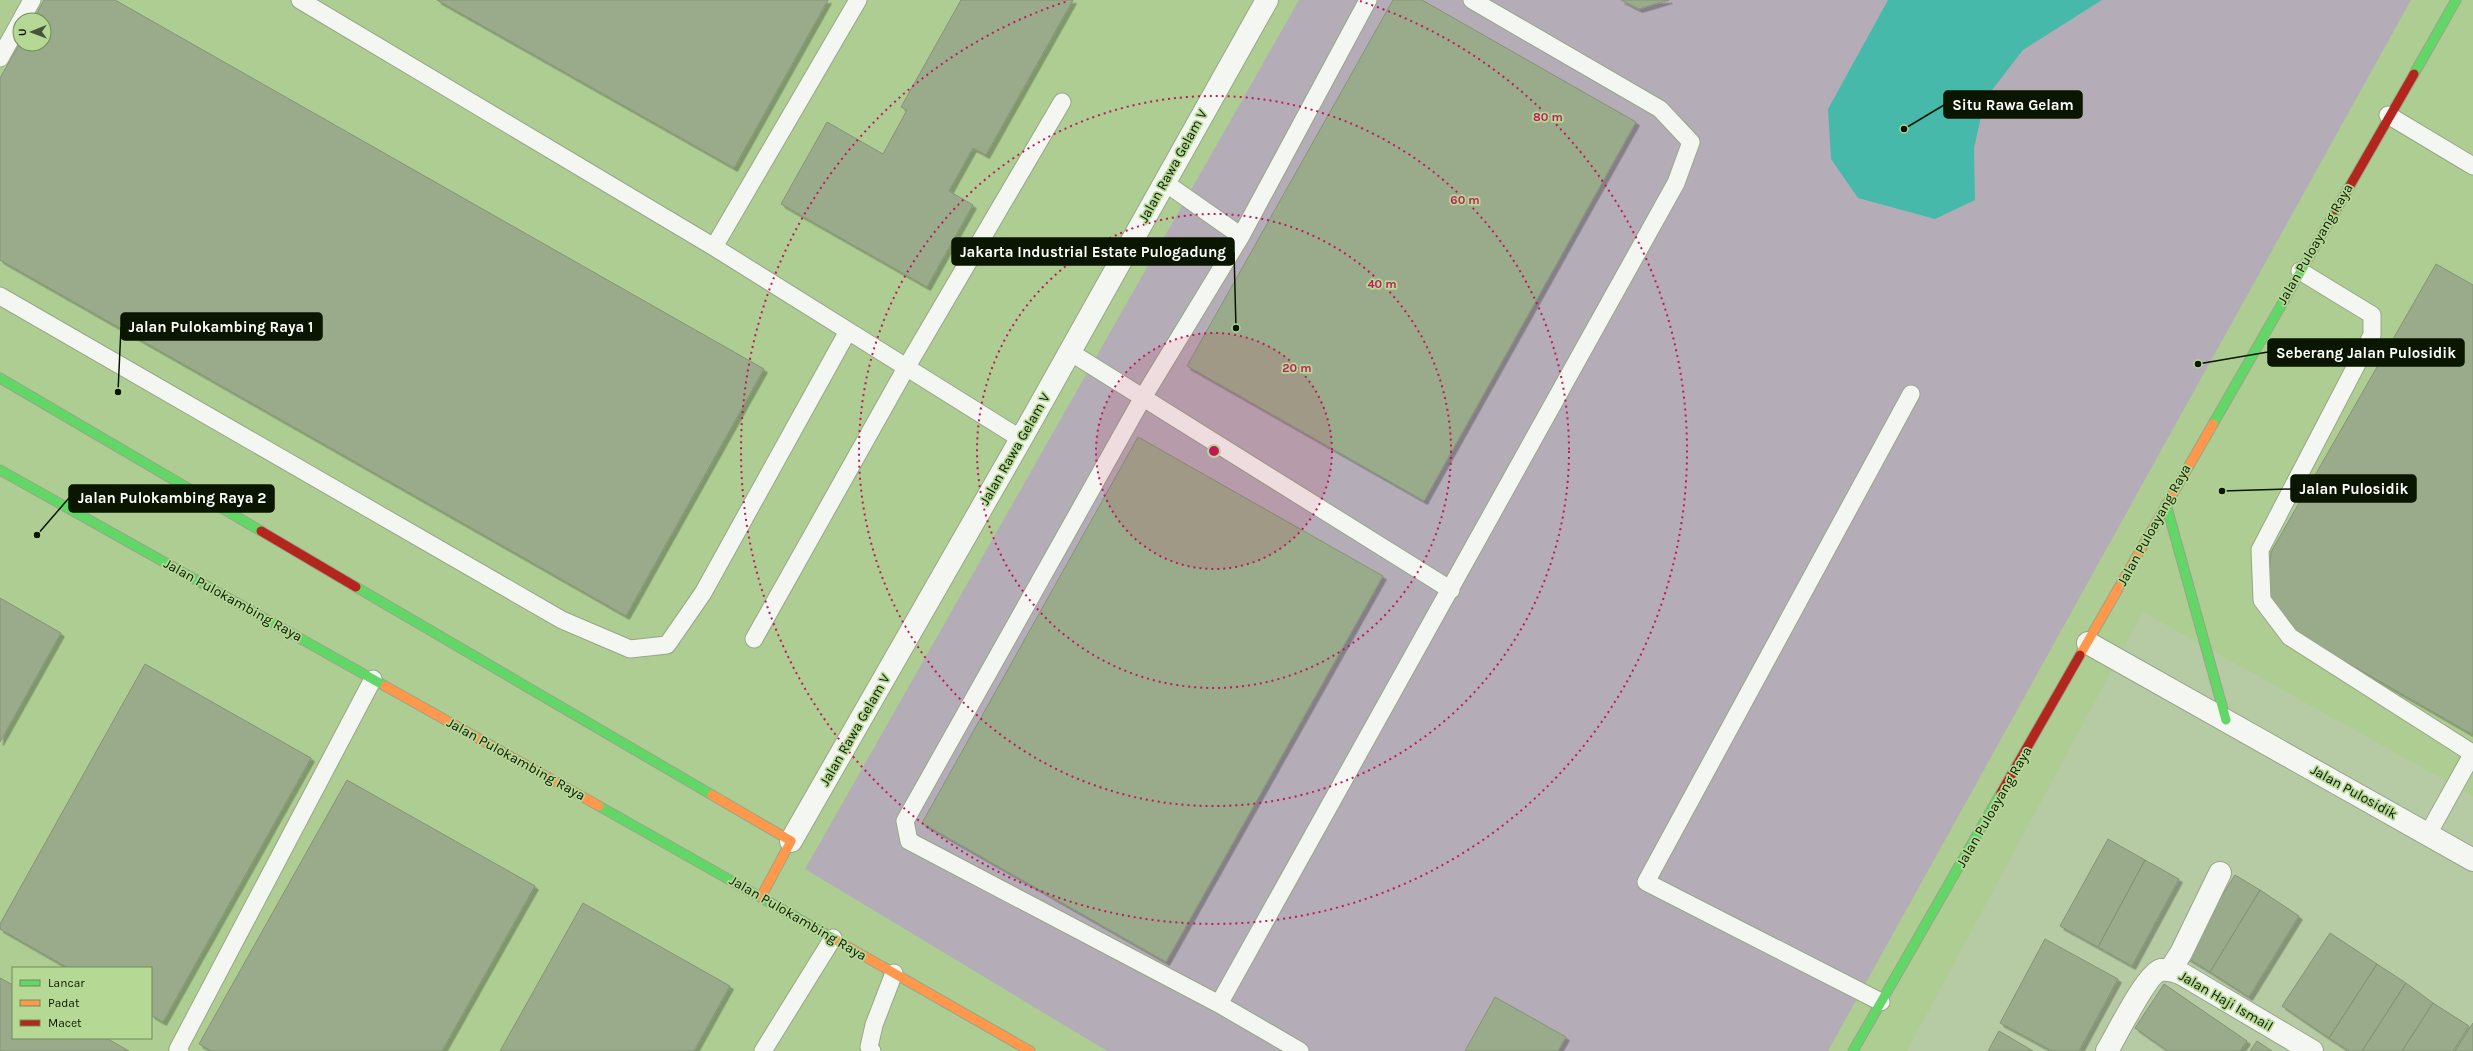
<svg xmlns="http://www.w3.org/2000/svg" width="2473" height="1051" font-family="Karla,sans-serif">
<defs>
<filter id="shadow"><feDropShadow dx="3.5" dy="3.5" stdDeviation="0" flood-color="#0004"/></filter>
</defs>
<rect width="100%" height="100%" fill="#b6caa4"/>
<path fill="#aecd92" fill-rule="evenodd" d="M 0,0 L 2473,0 L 2473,796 L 2143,612 L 1907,1051 L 0,1051 ZM 20,20 L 44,20 L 44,44 L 20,44 ZM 13,968 L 151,968 L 151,1038 L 13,1038 Z"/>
<path fill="#b4adb7" d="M 1299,0 L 2411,0 L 1828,1051 L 1107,1051 L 805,869 Z"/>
<path fill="#46b9aa" d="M 1888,0 L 2102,0 L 2023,50 L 1985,99 L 1974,148 L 1975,200 L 1935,219 L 1858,198 L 1831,159 L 1828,109 Z"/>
<path fill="#9aab8b" stroke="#849476" filter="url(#shadow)" d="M 44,0 L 115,0 L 764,369 L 626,616 L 0,260 L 0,78 L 20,43 L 44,44 L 44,20 L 33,20 Z
M 437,0 L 828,0 L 734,168 Z
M 961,0 L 1073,0 L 986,155 L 973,148 L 949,191 L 973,205 L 927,287 L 781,204 L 827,122 L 883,154 L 907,110 L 901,107 Z
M 1393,0 L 1422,0 L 1636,122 L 1424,501 L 1187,366 Z
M 1621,0 L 1669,0 L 1639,9 Z
M 2436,264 L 2473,285 L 2473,735 L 2292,631 L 2266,602 L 2271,552 Z
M 1138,437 L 1383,576 L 1166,962 L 922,823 Z
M 0,598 L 61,633 L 0,742 Z
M 145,664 L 311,758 L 163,1022 L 151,1015 L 151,968 L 68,968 L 0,929 L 0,924 Z
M 347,780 L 535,886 L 442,1051 L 211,1051 L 199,1044 Z
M 2108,839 L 2145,860 L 2098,947 L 2060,926 Z
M 2145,860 L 2179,879 L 2132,966 L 2098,947 Z
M 2235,875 L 2260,890 L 2210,972 L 2184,956 Z
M 2260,890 L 2299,916 L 2249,997 L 2210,972 Z
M 583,903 L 730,986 L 694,1051 L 500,1051 Z
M 2330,933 L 2377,964 L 2329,1038 L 2282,1006 Z
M 2045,939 L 2118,979 L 2079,1051 L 2052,1051 L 2000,1023 Z
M 2377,964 L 2406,983 L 2362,1051 L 2349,1051 L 2329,1038 Z
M 0,978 L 13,985 L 13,1038 L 106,1038 L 129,1051 L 0,1051 Z
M 2406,983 L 2433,1003 L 2402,1051 L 2362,1051 Z
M 2164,984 L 2247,1041 L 2240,1051 L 2168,1051 L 2135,1028 Z
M 1495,997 L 1566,1037 L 1558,1051 L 1465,1051 Z
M 2433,1003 L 2469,1026 L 2453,1051 L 2402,1051 Z
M 2473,1023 L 2473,1051 L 2455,1051 Z
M 1999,1031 L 2033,1051 L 1988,1051 Z
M 2257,1041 L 2272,1051 L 2250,1051 Z"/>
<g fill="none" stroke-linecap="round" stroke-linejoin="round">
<g stroke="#97a688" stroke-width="19">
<path id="lane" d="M 300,0 L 714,247 L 1021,439
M 21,20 L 32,0
M 0,58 L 20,22
M 2388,115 L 2473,166
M 1164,182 L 1241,236
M 714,247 L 858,0
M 2300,271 L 2372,315 L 2372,335 L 2260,550 L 2262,600 L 2290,637 L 2472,753
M 0,296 L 562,620 L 630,649 L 667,645 L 703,593 L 848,331
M 1070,352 L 1451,590
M 754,639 L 906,368 L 1062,102
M 2428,834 L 2473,753
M 1881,1002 L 1646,882 L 1911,394
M 1219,1004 L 1676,183 L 1691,142 L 1660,109 L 1472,0
M 180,1051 L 178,1049 L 186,1034 L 373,679
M 763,1051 L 833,938
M 872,1051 L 869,1047 L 874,1025 L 894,973
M 1300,1051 L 1219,1004 L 909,841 L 905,821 L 1142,399 L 1241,236 L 1368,0"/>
</g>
<g stroke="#97a688" stroke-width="24">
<path id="street" d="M 2088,643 L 2473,860
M 791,841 L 1021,439 L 1267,0
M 2170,970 L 2181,953 L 2220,873
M 2107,1051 C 2116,1036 2147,973 2161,970 C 2168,969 2175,971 2182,974 L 2312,1051"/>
</g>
<g stroke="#97a688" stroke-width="11">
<path id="fast" d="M 2414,74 L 2456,0
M 0,378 L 261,531
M 2213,424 L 2336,210
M 0,470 L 385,686
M 2166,504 L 2226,720
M 356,587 L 712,795
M 599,806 L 836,940
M 1853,1051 L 2001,793"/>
</g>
<g stroke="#97a688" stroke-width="11">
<path id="slow" d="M 2080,655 L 2213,424
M 385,686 L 599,806
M 712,795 L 791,841 L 761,897
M 836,940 L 1030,1051"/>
</g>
<g stroke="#97a688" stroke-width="11">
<path id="jam" d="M 2336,210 L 2414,74
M 261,531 L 356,587
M 2001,793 L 2080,655"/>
</g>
<use href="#lane" stroke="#f4f7f1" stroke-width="17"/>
<use href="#street" stroke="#f4f7f1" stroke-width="22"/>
<use href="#fast" stroke="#63d668" stroke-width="9"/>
<use href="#slow" stroke="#ff974d" stroke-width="9"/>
<use href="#jam" stroke="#b3261e" stroke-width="9"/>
</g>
<circle cx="1214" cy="451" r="118" fill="#c2185b" fill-opacity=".12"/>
<g fill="none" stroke="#c2185b" stroke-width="2" stroke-dasharray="2 4">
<circle cx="1214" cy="451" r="118"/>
<circle cx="1214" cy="451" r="237"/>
<circle cx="1214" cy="451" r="355"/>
<path d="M1360 1A473 473 0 1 1 1068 1"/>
</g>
<g text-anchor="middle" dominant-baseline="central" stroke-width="3.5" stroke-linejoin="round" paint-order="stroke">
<g font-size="14" fill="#0a1600" stroke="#b5d995">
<text transform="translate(1173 166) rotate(-61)">Jalan Rawa Gelam V</text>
<text transform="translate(2315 244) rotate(-60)">Jalan Puloayang Raya</text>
<text transform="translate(1015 449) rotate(-60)">Jalan Rawa Gelam V</text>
<text transform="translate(2154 525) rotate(-61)">Jalan Puloayang Raya</text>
<text transform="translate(233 600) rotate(29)">Jalan Pulokambing Raya</text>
<text transform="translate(855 730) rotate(-60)">Jalan Rawa Gelam V</text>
<text transform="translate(516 759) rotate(29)">Jalan Pulokambing Raya</text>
<text transform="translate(2354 792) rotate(29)">Jalan Pulosidik</text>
<text transform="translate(1994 807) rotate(-60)">Jalan Puloayang Raya</text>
<text transform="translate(798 918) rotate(30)">Jalan Pulokambing Raya</text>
<text transform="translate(2226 1001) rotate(30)">Jalan Haji Ismail</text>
</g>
</g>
<circle cx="1214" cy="451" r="6" fill="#c2185b" stroke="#b5d995" stroke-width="2"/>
<g font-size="12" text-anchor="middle" font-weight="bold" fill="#c2185b" stroke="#b5d995" stroke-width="3.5" stroke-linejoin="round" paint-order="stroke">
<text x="1548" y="121">80 m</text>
<text x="1465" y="204">60 m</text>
<text x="1382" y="288">40 m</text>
<text x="1297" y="372">20 m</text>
</g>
<path fill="none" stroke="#0a1600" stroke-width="1.5" d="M1904 129L1944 105M1236 328L1234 252M118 392L121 327M2198 364L2268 352M2222 491L2291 489M37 535L69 498"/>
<g fill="#0a1600" stroke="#b5d995" stroke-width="1.5">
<circle cx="1904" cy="129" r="4"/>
<circle cx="1236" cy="328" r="4"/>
<circle cx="118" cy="392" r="4"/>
<circle cx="2198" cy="364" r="4"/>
<circle cx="2222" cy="491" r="4"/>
<circle cx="37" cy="535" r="4"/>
</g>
<g fill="#0a1600" stroke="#0a1600" stroke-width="1.5">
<rect x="1944" y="91" width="138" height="27" rx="4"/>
<rect x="952" y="238" width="282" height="27" rx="4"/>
<rect x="121" y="313" width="201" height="27" rx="4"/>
<rect x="2268" y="339" width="196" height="27" rx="4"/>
<rect x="2291" y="475" width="125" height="27" rx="4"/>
<rect x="69" y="485" width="205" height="27" rx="4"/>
</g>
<g font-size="15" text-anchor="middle" font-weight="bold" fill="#fff">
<text x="2013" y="110">Situ Rawa Gelam</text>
<text x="1093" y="257">Jakarta Industrial Estate Pulogadung</text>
<text x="221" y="332">Jalan Pulokambing Raya 1</text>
<text x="2366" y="358">Seberang Jalan Pulosidik</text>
<text x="2354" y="494">Jalan Pulosidik</text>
<text x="172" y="503">Jalan Pulokambing Raya 2</text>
</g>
<rect x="12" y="967" width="140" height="72" fill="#b5d995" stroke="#718b59"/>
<rect x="20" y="980" width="20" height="6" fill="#63d668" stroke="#718b59"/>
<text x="48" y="987" font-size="12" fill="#0a1600">Lancar</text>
<rect x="20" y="1000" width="20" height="6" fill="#ff974d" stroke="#718b59"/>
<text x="48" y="1007" font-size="12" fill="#0a1600">Padat</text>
<rect x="20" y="1020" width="20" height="6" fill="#b3261e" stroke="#718b59"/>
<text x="48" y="1027" font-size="12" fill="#0a1600">Macet</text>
<g transform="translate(32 32) rotate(269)"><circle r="19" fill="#b5d995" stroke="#718b59"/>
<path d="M0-3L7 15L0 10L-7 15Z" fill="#465539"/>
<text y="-6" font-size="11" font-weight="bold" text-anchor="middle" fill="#0a1600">U</text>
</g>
</svg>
